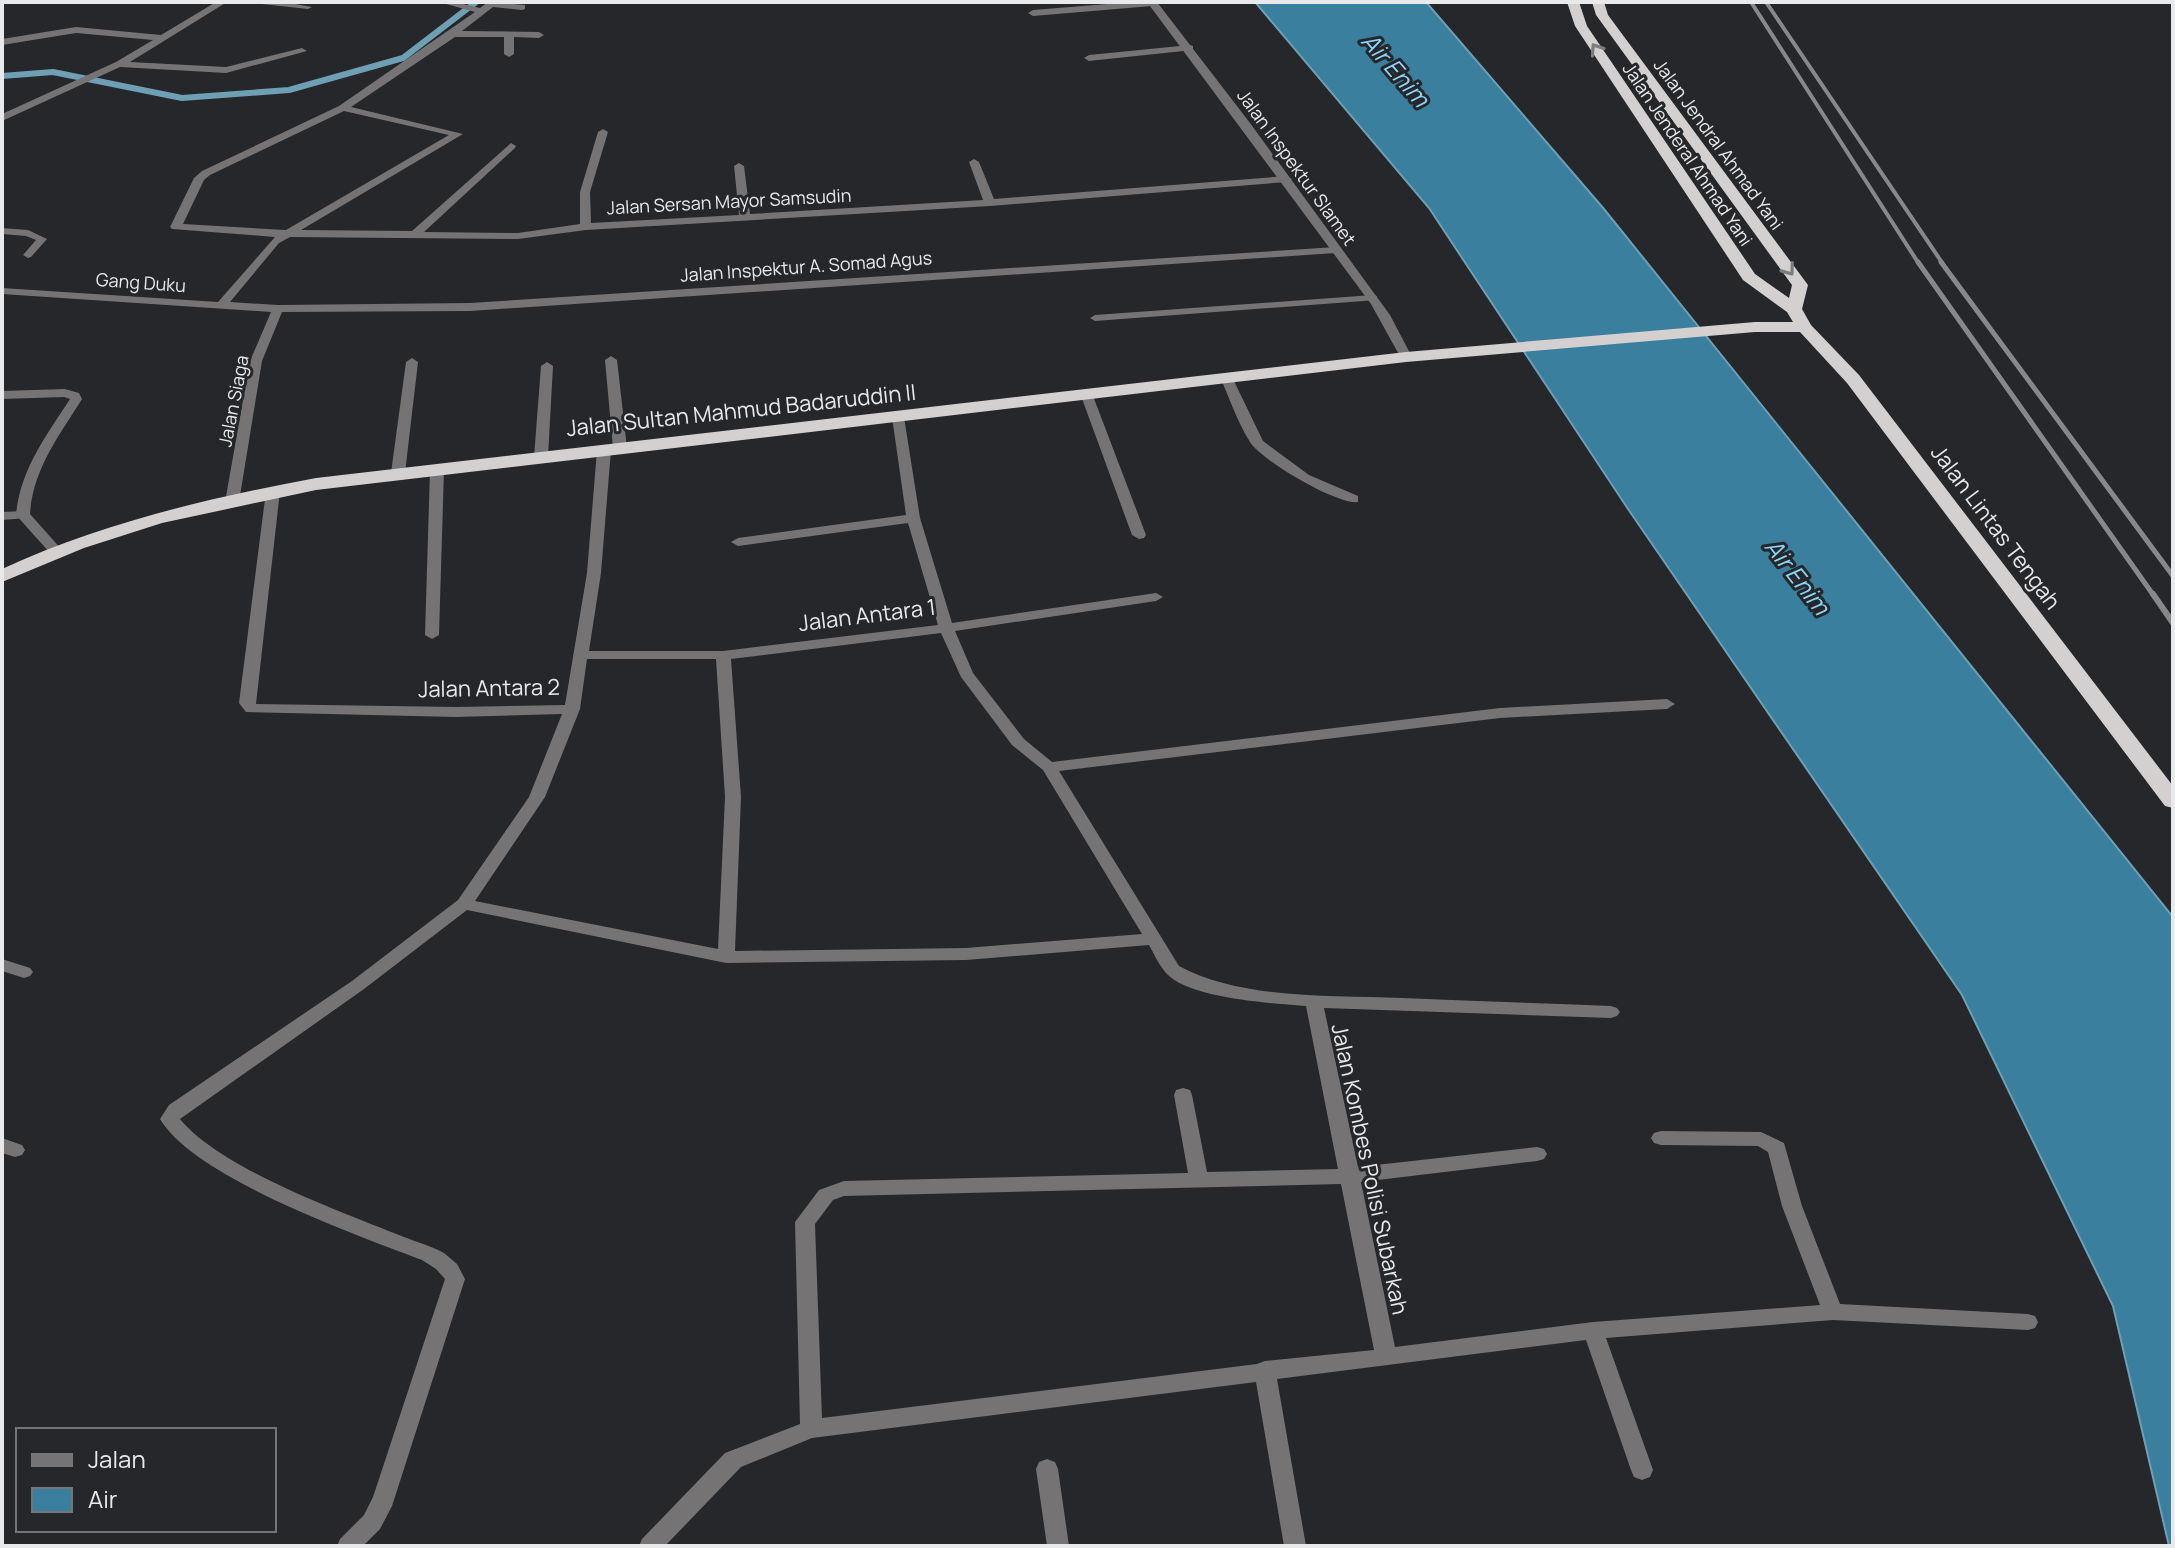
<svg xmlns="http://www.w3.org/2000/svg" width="2175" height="1548" font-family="Manrope,sans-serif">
<rect width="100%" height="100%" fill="#25272a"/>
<path fill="#3a7f9e" stroke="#6e9fb5" stroke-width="2" d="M 1255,2 L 1426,2 L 1604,209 L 2173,917 L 2173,1546 L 2169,1546 L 2113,1306 L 1962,995 L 1628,509 L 1429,208 Z"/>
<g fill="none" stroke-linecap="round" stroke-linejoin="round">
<path stroke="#6e9fb5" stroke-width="6" d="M 2,76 L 53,72 L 182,98 L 289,90 L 403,58 L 476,2"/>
<path fill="#757373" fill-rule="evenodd" d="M 258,2 L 284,2 L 312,7 L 308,9 L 262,4 Z
M 2,228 L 28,230 L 47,239 L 31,257 L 28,258 L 23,255 L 36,240 L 26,236 L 2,234 Z
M 1373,295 L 1377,296 L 1377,300 L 1095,321 L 1090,318 L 1095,315 Z
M 23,511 L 27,512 L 27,518 L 2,520 L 2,512 Z"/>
<path fill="#757373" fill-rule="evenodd" d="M 216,2 L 227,2 L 130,62 L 226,67 L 302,48 L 307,51 L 226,73 L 120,67 L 2,121 L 2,114 L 116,62 L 153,40 L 76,33 L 2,45 L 2,39 L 76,27 L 161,35 Z
M 439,2 L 455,2 L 480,8 L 488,2 L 525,5 L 525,9 L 522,10 L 493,7 L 462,31 L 539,32 L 544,35 L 539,38 L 514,37 L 514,54 L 509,57 L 504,54 L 504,37 L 455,37 L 351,107 L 463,134 L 301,230 L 412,231 L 511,143 L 516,146 L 515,148 L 424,232 L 518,233 L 580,224 L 580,192 L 598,132 L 603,129 L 608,132 L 590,192 L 591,223 L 739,215 L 734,166 L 739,163 L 744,166 L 750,214 L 983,200 L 969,162 L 974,159 L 979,162 L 994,199 L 1287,176 L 1292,179 L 1287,182 L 990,206 L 586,230 L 518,239 L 290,237 L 279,243 L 230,302 L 278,305 L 470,303 L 1336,247 L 1342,250 L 1336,253 L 470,311 L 282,312 L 262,361 L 239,502 L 232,506 L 227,505 L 225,502 L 250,361 L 271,312 L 2,294 L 2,288 L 218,302 L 275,237 L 172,229 L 170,227 L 194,178 L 202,171 L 339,106 L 475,12 ZM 344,111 L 449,135 L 286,230 L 183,224 L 204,180 L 210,175 Z
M 1132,2 L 1157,3 L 1152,6 L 1033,16 L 1028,13 L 1033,10 Z
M 1190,45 L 1193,46 L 1193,50 L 1089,61 L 1084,58 L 1089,55 Z
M 611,356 L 617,360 L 627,448 L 620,452 L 613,448 L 605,360 Z
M 412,358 L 418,362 L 405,473 L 398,477 L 391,473 L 406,362 Z
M 547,362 L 553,366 L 548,457 L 541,461 L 534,457 L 541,366 Z
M 1227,375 L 1233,379 L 1263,441 L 1309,475 L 1358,496 L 1358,502 C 1337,505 1261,460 1250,442 C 1238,423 1230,400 1221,379 Z
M 65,389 L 79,393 L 82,399 C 59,436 33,469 30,514 L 62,550 L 55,554 L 50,553 L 16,515 C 20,470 46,436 70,399 L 64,397 L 2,399 L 2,391 Z
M 1087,392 L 1093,396 L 1146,535 L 1144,538 L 1139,539 L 1132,535 L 1081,396 Z
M 898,413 L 904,417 L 920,518 L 952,623 L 1156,593 L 1163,597 L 1156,601 L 955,631 L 973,673 L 1024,739 L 1052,762 L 1500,708 L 1667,699 L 1675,704 L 1667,709 L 1500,718 L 1059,771 L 1179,966 C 1242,1000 1332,995 1402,998 C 1472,1001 1541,1003 1611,1006 L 1617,1008 L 1620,1012 L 1617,1016 L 1611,1018 L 1324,1008 L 1358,1167 L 1537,1147 L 1544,1149 L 1547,1154 L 1544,1159 L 1537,1161 L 1361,1182 L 1395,1347 L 1593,1322 L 1820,1305 L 1782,1206 L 1768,1152 L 1758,1146 L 1661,1145 L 1654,1143 L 1651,1138 L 1654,1133 L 1661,1131 L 1761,1132 L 1784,1143 L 1802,1206 L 1840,1304 L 2028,1314 L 2035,1316 L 2038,1322 L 2035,1328 L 2028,1330 L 1833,1320 L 1606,1338 L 1653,1470 L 1650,1477 L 1642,1480 L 1634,1477 L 1631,1470 L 1586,1340 L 1277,1379 L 1306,1546 L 1284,1546 L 1256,1382 L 812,1438 L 741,1467 L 665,1546 L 639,1546 L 642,1539 L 725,1453 L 800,1424 L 795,1222 L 819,1190 L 844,1181 L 1188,1173 L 1174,1095 L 1176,1090 L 1183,1088 L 1190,1090 L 1192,1095 L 1207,1172 L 1338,1169 L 1306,1006 C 1272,1003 1189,999 1166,973 C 1159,965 1154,954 1149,945 L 966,960 L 726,963 L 467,910 L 364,989 L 180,1119 C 221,1169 342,1212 404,1237 C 417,1242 431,1246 444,1253 L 457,1264 L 465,1279 L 392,1506 L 380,1529 L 363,1546 L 337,1546 L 340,1539 L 364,1515 L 373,1497 L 445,1279 L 436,1269 L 422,1260 C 357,1235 195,1178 160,1119 L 169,1105 L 352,981 L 458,900 L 529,797 L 562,714 L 456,717 L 246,712 L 239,703 L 266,491 L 273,487 L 280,491 L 256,704 L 456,707 L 565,705 L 587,573 L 597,450 L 604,446 L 611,450 L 601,573 L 589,651 L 723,651 L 938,625 L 908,523 L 738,546 L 731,542 L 738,538 L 906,515 L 892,417 ZM 941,633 L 961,677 L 1012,745 L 1043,770 L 1142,934 L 966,948 L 735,951 L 741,797 L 731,659 ZM 587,659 L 716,659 L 725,797 L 718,949 L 475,901 L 545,797 L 580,709 ZM 1341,1184 L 1374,1350 L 1265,1361 L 1257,1364 L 822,1418 L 815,1224 L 833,1200 L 844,1196 Z
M 437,466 L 444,470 L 439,635 L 432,639 L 425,635 L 430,470 Z
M 2,959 L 30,968 L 33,972 L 30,976 L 24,978 L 2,971 Z
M 2,1138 L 22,1145 L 25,1150 L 22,1155 L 15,1157 L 2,1153 Z
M 1047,1459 L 1055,1462 L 1058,1469 L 1069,1546 L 1047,1546 L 1036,1469 L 1039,1462 Z"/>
<path fill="#757373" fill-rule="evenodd" d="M 1147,2 L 1157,2 L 1250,123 L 1390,315 L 1412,357 L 1410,360 L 1402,360 L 1371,304 Z"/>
<path fill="#d4d0cf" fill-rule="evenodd" d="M 1567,2 L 1579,2 L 1587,26 L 1755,274 L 1789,298 L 1792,285 L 1596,15 L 1592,2 L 1604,2 L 1608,15 L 1808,285 L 1802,309 L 1811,325 L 1859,375 L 2173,786 L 2173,808 L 2165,806 L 1847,383 L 1800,332 L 1755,332 L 1406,362 L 316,490 L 162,523 L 84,548 L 2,582 L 2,569 C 102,523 208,498 316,478 L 1406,352 L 1755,322 L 1793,322 L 1787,312 L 1743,280 L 1575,26 Z"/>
<path stroke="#86888a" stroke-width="4" d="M 1751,2 L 1919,264
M 1766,2 L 1943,264"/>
<path stroke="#86888a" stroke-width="5" d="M 1918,262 L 2154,596
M 1941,262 L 2173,576"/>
<path stroke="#86888a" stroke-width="6" d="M 2153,594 L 2173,623"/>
</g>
<defs><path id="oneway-chevron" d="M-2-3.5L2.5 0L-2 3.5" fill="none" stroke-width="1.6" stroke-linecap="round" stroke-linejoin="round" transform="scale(2)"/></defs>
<g stroke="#7c7c7c">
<use href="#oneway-chevron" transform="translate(1596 49) rotate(-124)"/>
<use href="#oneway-chevron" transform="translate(1789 270) rotate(54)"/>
</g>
<g text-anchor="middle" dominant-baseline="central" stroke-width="6" stroke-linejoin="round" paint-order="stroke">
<g font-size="18" fill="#e8e9eb" stroke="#25272a">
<text transform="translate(1719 144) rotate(54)">Jalan Jendral Ahmad Yani</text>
<text transform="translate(1688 154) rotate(56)">Jalan Jenderal Ahmad Yani</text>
<text transform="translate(1297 167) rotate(54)">Jalan Inspektur Slamet</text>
<text transform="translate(729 201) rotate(-3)">Jalan Sersan Mayor Samsudin</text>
<text transform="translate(806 266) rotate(-4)">Jalan Inspektur A. Somad Agus</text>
<text transform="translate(141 282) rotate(4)">Gang Duku</text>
<text transform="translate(233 401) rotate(-79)">Jalan Siaga</text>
</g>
<g font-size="22" fill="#e8e9eb" stroke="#25272a">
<text transform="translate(741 410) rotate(-6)">Jalan Sultan Mahmud Badaruddin II</text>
<text transform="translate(1996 527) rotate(53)">Jalan Lintas Tengah</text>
<text transform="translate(867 615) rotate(-7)">Jalan Antara 1</text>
<text transform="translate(489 688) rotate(-1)">Jalan Antara 2</text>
<text transform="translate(1370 1169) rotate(78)">Jalan Kombes Polisi Subarkah</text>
</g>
<g font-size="24" font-style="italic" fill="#8ad6fa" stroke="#25272a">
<text transform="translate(1396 69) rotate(49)">Air Enim</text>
<text transform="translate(1798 576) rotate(52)">Air Enim</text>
</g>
</g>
<rect width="2175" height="1548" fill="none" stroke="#e8e9eb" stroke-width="8"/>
<rect x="16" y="1428" width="260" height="104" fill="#25272a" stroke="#737577" stroke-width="2"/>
<rect x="32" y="1454" width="40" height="12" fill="#757373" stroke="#737577" stroke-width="2"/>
<text x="88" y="1468" font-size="24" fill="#e8e9eb">Jalan</text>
<rect x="32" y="1488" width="40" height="24" fill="#3a7f9e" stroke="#737577" stroke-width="2"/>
<text x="88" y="1508" font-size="24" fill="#e8e9eb">Air</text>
</svg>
